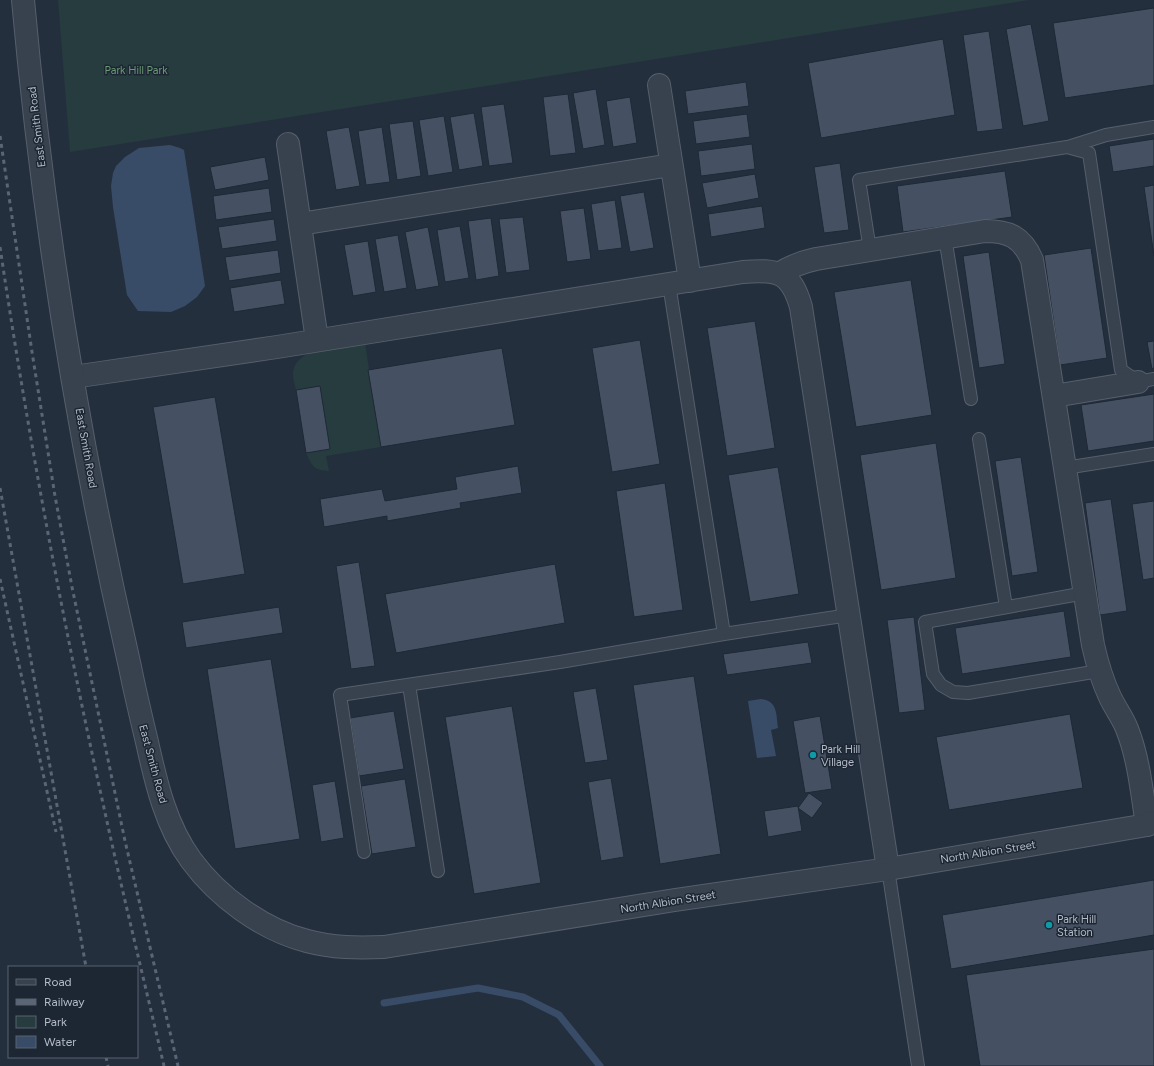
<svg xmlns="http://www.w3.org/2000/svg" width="1154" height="1066" font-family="Figtree,sans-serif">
<rect width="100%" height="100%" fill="#242f3e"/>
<path fill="#263c3f" d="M 58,0 L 1029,0 L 70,152 Z
M 365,343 L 381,447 L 326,456 L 329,471 C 313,470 313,467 306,453 L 330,449 L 320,386 L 296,390 C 295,385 293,380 293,375 C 294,345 344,346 365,343 Z"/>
<path fill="#394c67" d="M 170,145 L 180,148 L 184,150 L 205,286 L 197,297 L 185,306 L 171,312 L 138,311 L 127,295 L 113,207 L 111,186 L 113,173 L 116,166 L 125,157 L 139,148 Z
M 761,699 C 778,701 776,714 778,728 L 771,730 L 776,756 L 757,758 L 748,701 Z"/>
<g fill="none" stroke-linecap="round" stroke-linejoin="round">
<path stroke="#394c67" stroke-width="7" d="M 384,1003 L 478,988 L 523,997 L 559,1015 L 600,1066"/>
</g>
<path fill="#455162" stroke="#1f2835" d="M 1154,8 L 1154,85 L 1065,98 L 1053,23 Z
M 1031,24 L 1049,121 L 1023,126 L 1006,29 Z
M 989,31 L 1003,129 L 977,132 L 963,35 Z
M 943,39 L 955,115 L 821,138 L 808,63 Z
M 746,82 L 749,106 L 688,114 L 685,91 Z
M 596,89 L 605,145 L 583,149 L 573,93 Z
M 568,94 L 576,153 L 550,156 L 543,97 Z
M 630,97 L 637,143 L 613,147 L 606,101 Z
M 504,104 L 513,163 L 489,166 L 481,107 Z
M 474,113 L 483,166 L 459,170 L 450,117 Z
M 747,114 L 750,137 L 696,144 L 693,121 Z
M 444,116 L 453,172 L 428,176 L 419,120 Z
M 413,121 L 421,176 L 397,180 L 389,124 Z
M 349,127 L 360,186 L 336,190 L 326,131 Z
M 382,127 L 390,182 L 366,185 L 358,131 Z
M 1154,139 L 1154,166 L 1113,172 L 1109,146 Z
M 752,144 L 755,169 L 701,176 L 698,151 Z
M 265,157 L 269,180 L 215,190 L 210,167 Z
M 840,163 L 849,230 L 824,233 L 814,167 Z
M 1005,171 L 1012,217 L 903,232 L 897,186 Z
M 755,174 L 759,198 L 707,208 L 702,183 Z
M 1154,185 L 1154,256 L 1144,187 Z
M 269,188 L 272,212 L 216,220 L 213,196 Z
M 644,192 L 654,248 L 630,252 L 620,196 Z
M 615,200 L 622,248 L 598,251 L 591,204 Z
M 762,206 L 765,228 L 711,237 L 708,214 Z
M 584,208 L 591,259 L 567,262 L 560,211 Z
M 523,217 L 530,270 L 506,273 L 499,219 Z
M 491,218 L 499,276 L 476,280 L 468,221 Z
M 274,219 L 277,241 L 222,249 L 218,227 Z
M 460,226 L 469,278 L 445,282 L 437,230 Z
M 428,227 L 439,286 L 416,290 L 405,232 Z
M 398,235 L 407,288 L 384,292 L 375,239 Z
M 368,241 L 376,292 L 353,296 L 344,245 Z
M 1091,248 L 1107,358 L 1060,365 L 1044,255 Z
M 278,250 L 281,273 L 229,281 L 225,257 Z
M 989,252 L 1005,364 L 979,368 L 963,256 Z
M 281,280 L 285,304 L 234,312 L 230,288 Z
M 911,280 L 932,415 L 856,427 L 834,292 Z
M 755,321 L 775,448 L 727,456 L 707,328 Z
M 640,340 L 660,464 L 612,472 L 592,348 Z
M 1154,341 L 1154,368 L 1152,369 L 1147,342 Z
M 502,348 L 515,425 L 381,447 L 368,370 Z
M 320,386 L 330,449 L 306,453 L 296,390 Z
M 1154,394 L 1154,441 L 1088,451 L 1081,405 Z
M 215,397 L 245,574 L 183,584 L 153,407 Z
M 936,443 L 956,578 L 881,590 L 860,455 Z
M 1021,457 L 1038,572 L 1012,576 L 995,461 Z
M 518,466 L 522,493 L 460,503 L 461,508 L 387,521 L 387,516 L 324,527 L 320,499 L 382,489 L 385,501 L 457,489 L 455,477 Z
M 778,467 L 799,594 L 750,602 L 728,475 Z
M 665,483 L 683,610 L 634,617 L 616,491 Z
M 1111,499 L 1127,611 L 1100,615 L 1085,503 Z
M 1154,501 L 1154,578 L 1143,580 L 1132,504 Z
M 359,562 L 375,666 L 351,669 L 336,566 Z
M 555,564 L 565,623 L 396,653 L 385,594 Z
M 279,607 L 283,633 L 186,648 L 182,622 Z
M 1064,611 L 1071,657 L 962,674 L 955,628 Z
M 914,617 L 925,710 L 899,713 L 887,620 Z
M 808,642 L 812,663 L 727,675 L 723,654 Z
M 271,659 L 300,839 L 235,849 L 207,669 Z
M 694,676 L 721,854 L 660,864 L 633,685 Z
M 596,688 L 608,760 L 585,763 L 573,692 Z
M 512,706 L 541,883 L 474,894 L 445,717 Z
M 394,711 L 404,769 L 359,776 L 350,718 Z
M 1070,714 L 1083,788 L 949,810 L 936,737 Z
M 820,716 L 832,789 L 805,793 L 793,721 Z
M 611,778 L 624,857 L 601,861 L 588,782 Z
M 405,779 L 416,847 L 372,854 L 361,786 Z
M 335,781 L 344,838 L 321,842 L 312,785 Z
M 809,793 L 823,803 L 812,818 L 798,808 Z
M 798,806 L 802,831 L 768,837 L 764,811 Z
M 1154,880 L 1154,935 L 951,969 L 942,915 Z
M 1154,949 L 1154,1066 L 980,1066 L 966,975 Z"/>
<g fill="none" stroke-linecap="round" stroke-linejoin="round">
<g stroke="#565f6c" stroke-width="14">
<path id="service" d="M 1068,147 L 1106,135 L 1154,127
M 945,237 L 971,399
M 870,250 L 859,180 L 1067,147 L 1089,153 L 1121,370 L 1138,382 L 1154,379
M 669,284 L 724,634
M 979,439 L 1006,607
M 1065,468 L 1154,454
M 1085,593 L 925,622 L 933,674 L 941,685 L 953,692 L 968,693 L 1099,671
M 409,685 L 438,871
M 364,852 L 340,695 L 560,662 L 724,634 L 849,615
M 888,869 L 918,1066"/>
</g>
<g stroke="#565f6c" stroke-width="24">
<path id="minor" d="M 659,85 L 690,281
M 288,144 L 317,340
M 300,224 L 671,165
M 779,274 C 791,266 802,262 816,259 L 985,231 C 1009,231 1022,237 1032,260 L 1093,645 C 1097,663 1102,680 1110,697 C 1115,708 1123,718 1127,729 C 1139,759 1142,794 1147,825
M 73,377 L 277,347 L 743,272 C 778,269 791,272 801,307 L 888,869
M 1054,396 L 1138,382"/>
</g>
<g stroke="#565f6c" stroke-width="24">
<path id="tertiary" d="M 23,0 C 43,224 80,448 130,667 C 135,692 141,717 147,742 C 156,783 166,826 191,860 C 218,897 263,930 307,941 C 333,948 358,948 384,947 L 675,900 L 888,869 L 1147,825 L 1154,822"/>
</g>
<use href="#service" stroke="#38414e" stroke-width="12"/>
<use href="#minor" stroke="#38414e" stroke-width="22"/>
<use href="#tertiary" stroke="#38414e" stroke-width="22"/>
<path stroke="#5a6575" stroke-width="3" stroke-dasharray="4 4" stroke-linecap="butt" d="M 0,136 L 32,352 L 55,496 L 72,587 L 125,841 L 178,1066
M 0,247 C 28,435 63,623 104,808 C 123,895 144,980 164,1066
M 0,488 L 86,967
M 0,579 L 56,832
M 106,1057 L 108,1066"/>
</g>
<g fill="#0f9aa8" stroke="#1d2633" stroke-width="1.5">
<circle cx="813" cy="755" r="4"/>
<circle cx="1049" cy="925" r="4"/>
</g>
<g text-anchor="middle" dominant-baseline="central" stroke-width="3" stroke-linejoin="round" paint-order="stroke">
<g font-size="11" fill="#6b9a76" stroke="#1d2633">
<text x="136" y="70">Park Hill Park</text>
</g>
<g font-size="11" fill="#b4bcc9" stroke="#1d2633">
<text transform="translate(37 127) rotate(-97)">East Smith Road</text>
<text transform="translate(86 448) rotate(80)">East Smith Road</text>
<text transform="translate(153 764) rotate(75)">East Smith Road</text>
<text transform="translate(988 852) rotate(-9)">North Albion Street</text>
<text transform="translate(668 902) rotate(-9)">North Albion Street</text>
</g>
<g font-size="11" fill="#b4bcc9" stroke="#1d2633" text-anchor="start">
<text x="821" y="749">Park Hill<tspan x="821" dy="13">Village</tspan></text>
<text x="1057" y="919">Park Hill<tspan x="1057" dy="13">Station</tspan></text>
</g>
</g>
<rect x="8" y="966" width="130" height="92" fill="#1d2633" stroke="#59626f"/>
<rect x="16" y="979" width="20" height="6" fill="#38414e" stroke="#59626f"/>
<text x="44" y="986" font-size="12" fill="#b4bcc9">Road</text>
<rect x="16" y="999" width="20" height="6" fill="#5a6575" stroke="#59626f"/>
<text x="44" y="1006" font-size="12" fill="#b4bcc9">Railway</text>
<rect x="16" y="1016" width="20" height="12" fill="#263c3f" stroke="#59626f"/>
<text x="44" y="1026" font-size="12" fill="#b4bcc9">Park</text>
<rect x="16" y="1036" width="20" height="12" fill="#394c67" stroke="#59626f"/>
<text x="44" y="1046" font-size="12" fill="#b4bcc9">Water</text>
</svg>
